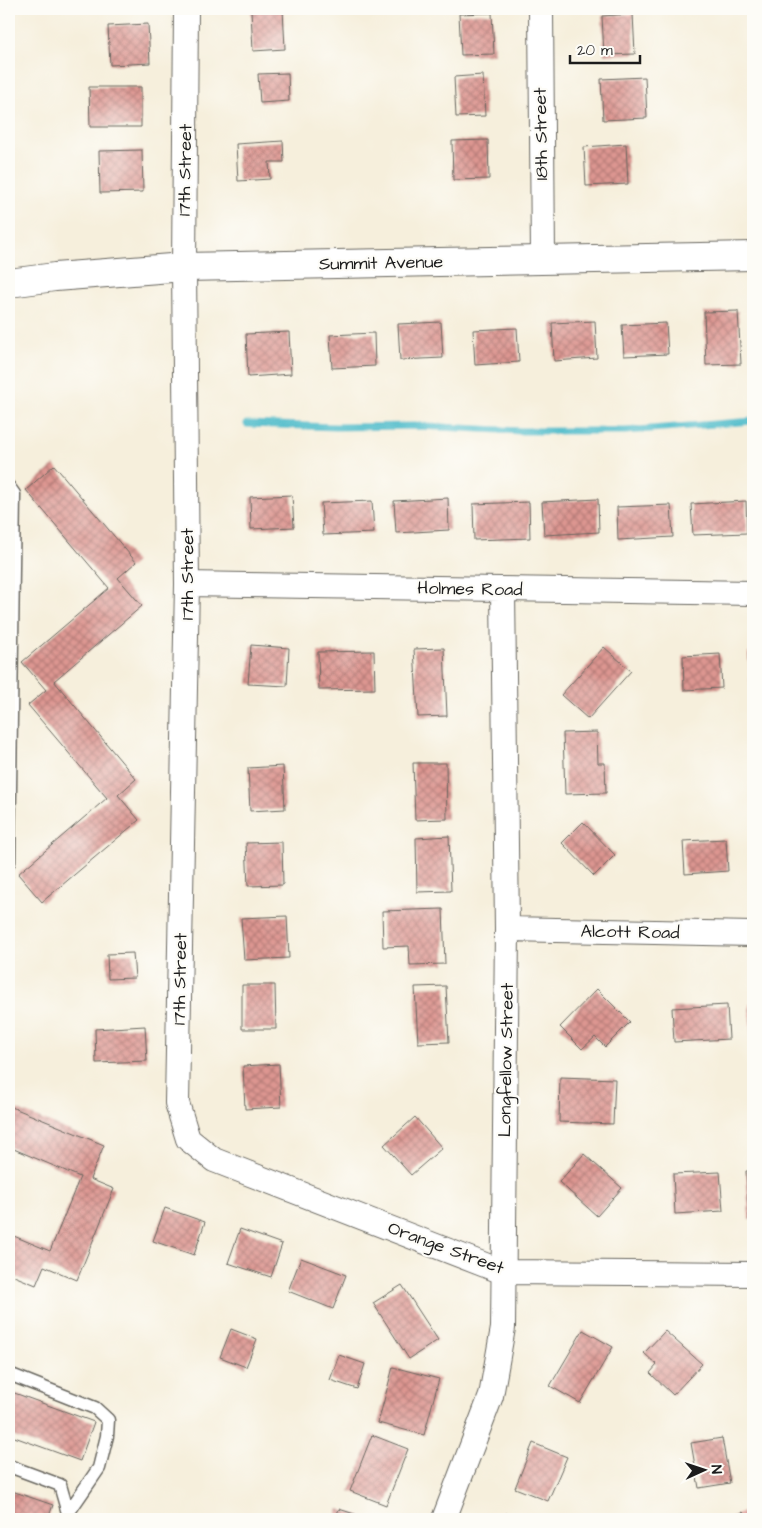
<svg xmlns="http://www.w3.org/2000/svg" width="762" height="1528" font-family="'Architects Daughter',sans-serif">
<defs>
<pattern id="building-cross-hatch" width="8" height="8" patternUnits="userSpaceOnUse" patternTransform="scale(1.25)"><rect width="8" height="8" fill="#dd9691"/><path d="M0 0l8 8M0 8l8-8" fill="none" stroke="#b27a76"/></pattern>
</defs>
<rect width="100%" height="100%" fill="#fdfcf7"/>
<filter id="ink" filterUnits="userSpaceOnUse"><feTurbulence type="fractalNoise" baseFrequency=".02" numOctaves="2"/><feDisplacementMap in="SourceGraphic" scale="10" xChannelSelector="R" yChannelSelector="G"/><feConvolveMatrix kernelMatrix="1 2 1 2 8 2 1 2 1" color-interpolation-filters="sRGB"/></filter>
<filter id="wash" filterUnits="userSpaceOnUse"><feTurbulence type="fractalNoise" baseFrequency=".0096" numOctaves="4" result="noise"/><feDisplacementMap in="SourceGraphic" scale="20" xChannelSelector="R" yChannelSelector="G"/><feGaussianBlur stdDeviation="1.12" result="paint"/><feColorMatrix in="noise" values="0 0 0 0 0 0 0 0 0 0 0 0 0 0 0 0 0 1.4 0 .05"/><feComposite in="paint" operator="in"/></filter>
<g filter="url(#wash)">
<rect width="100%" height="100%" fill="#f6efdc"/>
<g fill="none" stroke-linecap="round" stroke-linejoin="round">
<path stroke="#4fbcca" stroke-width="7" d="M 247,424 L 336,427 L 419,426 L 521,431 L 625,431 L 753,421"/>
</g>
<g id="blocks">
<path fill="url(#building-cross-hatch)" d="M 283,9 L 285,49 L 253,51 L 251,11 Z
M 492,13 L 494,54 L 461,55 L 459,14 Z
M 633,14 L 635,54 L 604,55 L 602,16 Z
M 148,24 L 150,63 L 110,65 L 108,26 Z
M 288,73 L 289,101 L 260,103 L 258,74 Z
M 483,75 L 485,116 L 456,117 L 454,77 Z
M 645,77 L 647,118 L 603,120 L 601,79 Z
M 89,87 L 141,87 L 141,127 L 90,127 Z
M 488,140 L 489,179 L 453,180 L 452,141 Z
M 283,141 L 284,162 L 269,162 L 270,179 L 238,181 L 236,144 Z
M 626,144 L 628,184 L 586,186 L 584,147 Z
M 142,150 L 143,192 L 100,193 L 99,151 Z
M 738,311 L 741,364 L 706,365 L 704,312 Z
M 595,321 L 597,358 L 554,361 L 552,323 Z
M 441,322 L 443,358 L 400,360 L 398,324 Z
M 666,323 L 668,354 L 624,356 L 622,325 Z
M 517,328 L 519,362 L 475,365 L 473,330 Z
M 289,332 L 291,374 L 248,377 L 246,334 Z
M 374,333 L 375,366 L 332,368 L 330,335 Z
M 54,465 L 136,562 L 118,578 L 142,606 L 54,681 L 136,779 L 118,795 L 139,820 L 42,902 L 18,874 L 107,798 L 28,705 L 46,690 L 22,662 L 109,588 L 26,490 Z
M 292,495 L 294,527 L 251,529 L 250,497 Z
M 448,498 L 449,530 L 396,533 L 394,501 Z
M 598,499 L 599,532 L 544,535 L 542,502 Z
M 372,501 L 374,533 L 323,535 L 321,503 Z
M 746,501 L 747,533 L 693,535 L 691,504 Z
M 529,502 L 530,538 L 474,540 L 473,504 Z
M 671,505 L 673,537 L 618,540 L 617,507 Z
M 251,645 L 289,648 L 287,686 L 248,684 Z
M 604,647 L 631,671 L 588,719 L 561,695 Z
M 444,648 L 447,716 L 418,717 L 414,649 Z
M 374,651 L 375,689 L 319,690 L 318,652 Z
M 748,652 L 753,652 L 753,686 L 750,686 Z
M 720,654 L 722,688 L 684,690 L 683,656 Z
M 597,732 L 598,763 L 605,763 L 606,793 L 565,794 L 563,733 Z
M 413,763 L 446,763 L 447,819 L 415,820 Z
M 283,766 L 285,809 L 250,811 L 248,768 Z
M 583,822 L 615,855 L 594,876 L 562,843 Z
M 449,836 L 451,891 L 417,892 L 416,838 Z
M 726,839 L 728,871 L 685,874 L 683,841 Z
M 282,842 L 283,885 L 248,886 L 246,843 Z
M 443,909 L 445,964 L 410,965 L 409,946 L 383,947 L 382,911 Z
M 287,916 L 289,958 L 244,960 L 241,918 Z
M 133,953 L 135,978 L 108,979 L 107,954 Z
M 242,985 L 275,985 L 276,1029 L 242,1029 Z
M 446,986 L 449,1042 L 418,1043 L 415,987 Z
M 597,989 L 630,1022 L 605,1047 L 595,1037 L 582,1049 L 560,1027 Z
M 753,1003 L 753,1039 L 751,1040 L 749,1004 Z
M 727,1005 L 729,1039 L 674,1042 L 672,1008 Z
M 145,1026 L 147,1061 L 96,1063 L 95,1029 Z
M 279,1064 L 281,1107 L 245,1109 L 243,1066 Z
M 560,1077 L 615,1079 L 613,1124 L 559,1122 Z
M 9,1106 L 104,1145 L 90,1179 L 114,1189 L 77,1280 L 44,1266 L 36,1285 L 9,1274 L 9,1234 L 50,1251 L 80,1177 L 9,1147 Z
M 415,1117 L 442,1148 L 411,1175 L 384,1145 Z
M 584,1154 L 622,1188 L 597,1216 L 559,1182 Z
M 746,1171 L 753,1171 L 753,1220 L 749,1220 Z
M 720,1172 L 723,1211 L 675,1214 L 673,1174 Z
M 165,1208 L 205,1222 L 194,1255 L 153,1241 Z
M 240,1229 L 282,1244 L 271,1277 L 228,1263 Z
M 301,1258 L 346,1275 L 333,1309 L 288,1291 Z
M 402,1285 L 438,1340 L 409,1359 L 373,1303 Z
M 231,1329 L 257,1339 L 246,1367 L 220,1357 Z
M 583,1330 L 613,1347 L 580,1403 L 550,1386 Z
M 665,1331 L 702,1364 L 673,1395 L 650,1373 L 657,1365 L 644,1353 Z
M 339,1355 L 365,1364 L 357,1389 L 330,1380 Z
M 393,1367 L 439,1379 L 424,1435 L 378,1423 Z
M 9,1391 L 94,1422 L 80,1461 L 9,1435 Z
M 372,1435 L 408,1449 L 386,1505 L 350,1491 Z
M 722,1438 L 730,1483 L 699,1488 L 691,1443 Z
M 533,1443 L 567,1457 L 548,1501 L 515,1488 Z
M 9,1490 L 53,1505 L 48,1519 L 9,1519 Z
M 339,1509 L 370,1519 L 335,1519 Z
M 743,1512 L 747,1519 L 728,1519 Z
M 506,1513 L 523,1519 L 504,1519 Z"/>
</g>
</g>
<g filter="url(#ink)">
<use href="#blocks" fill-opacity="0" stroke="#68665f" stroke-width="1"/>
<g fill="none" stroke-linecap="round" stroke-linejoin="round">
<g stroke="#68665f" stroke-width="15">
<path id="service" d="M 9,487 L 14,494 L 9,862
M 9,1374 L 95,1408 L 108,1420 L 107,1436 L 99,1468 L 68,1513
M 9,1466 L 60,1485 L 68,1513 L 68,1517"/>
</g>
<g stroke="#68665f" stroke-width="26">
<path id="minor" d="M 186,9 L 184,267 L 187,584 L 177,1103 L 188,1139 L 214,1160 L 503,1272 L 753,1274
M 541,9 L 543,259
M 187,584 L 753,593
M 507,929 L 753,934
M 444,1519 L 491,1396 L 503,1328 L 507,929 L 503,590"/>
</g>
<g stroke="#68665f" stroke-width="30">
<path id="secondary" d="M 9,283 L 55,277 L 184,267 L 753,256"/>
</g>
<use href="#service" stroke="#fff" stroke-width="12"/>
<use href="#minor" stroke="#fff" stroke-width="24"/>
<use href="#secondary" stroke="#fff" stroke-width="28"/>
</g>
</g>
<g text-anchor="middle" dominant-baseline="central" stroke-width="4.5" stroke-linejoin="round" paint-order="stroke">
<g font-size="18" fill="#1c1c1c" stroke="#fdfcf7">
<text transform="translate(541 134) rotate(-91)">18th Street</text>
<text transform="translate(185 170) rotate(-89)">17th Street</text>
<text transform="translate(381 263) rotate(-1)">Summit Avenue</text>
<text transform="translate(187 574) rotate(-90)">17th Street</text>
<text transform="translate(470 589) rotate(1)">Holmes Road</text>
<text transform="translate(630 932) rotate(1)">Alcott Road</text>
<text transform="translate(180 979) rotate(-89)">17th Street</text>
<text transform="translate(506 1060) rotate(-89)">Longfellow Street</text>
<text transform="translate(446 1248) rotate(20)">Orange Street</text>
</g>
</g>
<rect width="762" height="1528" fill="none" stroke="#fdfcf7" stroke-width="30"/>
<g transform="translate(704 1470) rotate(87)" stroke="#fdfcf7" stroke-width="4" paint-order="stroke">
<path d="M0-4L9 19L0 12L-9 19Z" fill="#1c1c1c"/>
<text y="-8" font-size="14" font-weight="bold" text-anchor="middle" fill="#1c1c1c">N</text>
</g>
<path d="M570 55v8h70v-8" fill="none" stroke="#1c1c1c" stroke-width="2.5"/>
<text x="577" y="55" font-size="15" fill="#1c1c1c" stroke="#fdfcf7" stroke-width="4" paint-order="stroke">20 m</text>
</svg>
